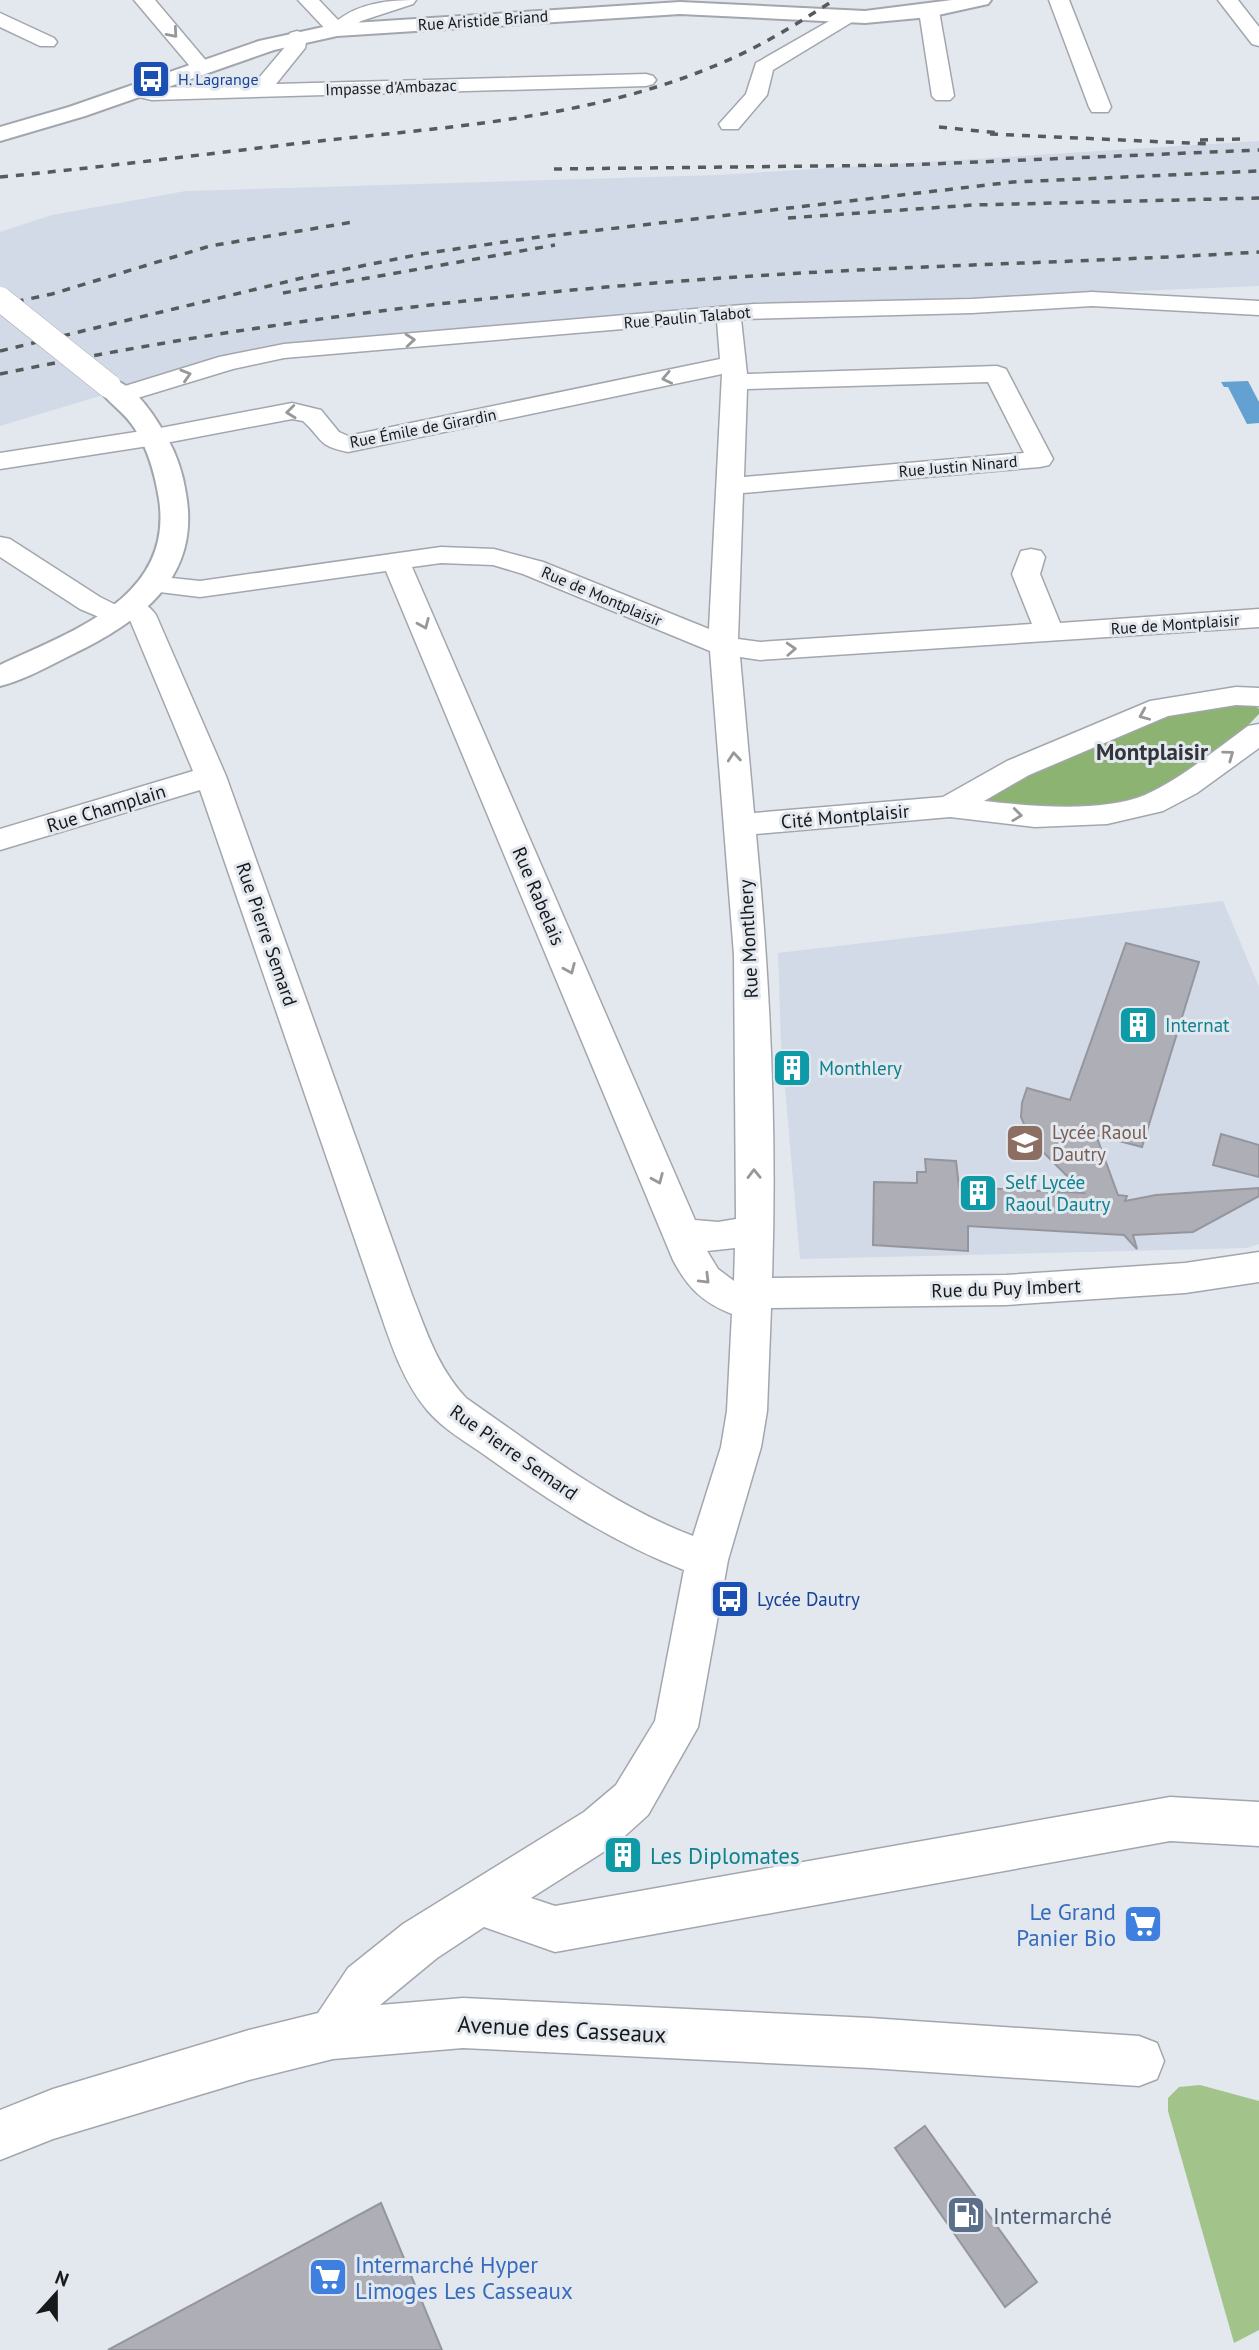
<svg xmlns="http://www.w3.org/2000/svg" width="1259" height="2350" font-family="'PT Sans',sans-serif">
<rect width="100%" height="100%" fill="#e3e7ee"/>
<path fill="#d2dae7" d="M 1259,141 L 1259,286 L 727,308 L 243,353 L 0,426 L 0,232 L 52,215 L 186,191 L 719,175 Z
M 1223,901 L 1259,987 L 1259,1244 L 1247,1248 L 800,1259 L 781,1042 L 778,953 Z"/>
<path fill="#a2c48a" d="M 1200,2085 L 1259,2101 L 1259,2330 L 1234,2343 L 1168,2111 L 1168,2098 L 1179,2087 Z"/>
<path fill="#8db372" d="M 1251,703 L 1259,709 L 1259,714 L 1226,748 L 1150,797 L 1094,809 L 988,805 L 980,801 L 1018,779 L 1171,713 Z"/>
<path fill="#62a1d2" d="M 1248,381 L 1259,402 L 1259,423 L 1247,424 L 1228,387 L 1224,387 L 1221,382 Z"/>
<path fill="#aeafb6" stroke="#95969d" stroke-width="2" d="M 1126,943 L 1199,962 L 1142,1147 L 1096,1135 L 1118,1195 L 1127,1196 L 1125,1201 L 1156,1195 L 1259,1188 L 1259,1196 L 1193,1232 L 1133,1235 L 1137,1249 L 1124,1235 L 968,1226 L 968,1251 L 873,1245 L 874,1182 L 917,1183 L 917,1172 L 926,1172 L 925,1159 L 956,1161 L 959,1187 L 1084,1193 L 1030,1139 L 1021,1117 L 1022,1103 L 1027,1088 L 1070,1100 Z
M 1221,1134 L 1259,1145 L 1259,1177 L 1213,1165 Z
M 925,2126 L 1037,2282 L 1005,2307 L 895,2148 Z
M 381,2203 L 442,2350 L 108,2350 Z"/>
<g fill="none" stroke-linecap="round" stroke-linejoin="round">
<g stroke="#a3a6ad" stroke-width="3">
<path id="street" d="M 134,0 L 155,0 L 208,63 L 211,67 L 208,71 L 194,71 Z
M 298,0 L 319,0 L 338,20 C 360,3 389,0 416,0 L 413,4 L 361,21 L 344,34 L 330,34 Z
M 1049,0 L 1069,0 L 1111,107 L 1108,112 L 1092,112 L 1089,107 Z
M 1218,0 L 1238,0 L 1259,27 L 1259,46 L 1252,44 Z
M 929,5 L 936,7 L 939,11 L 954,96 L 950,100 L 936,100 L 932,96 L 919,11 L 922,7 Z
M 845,12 L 852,14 L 855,18 L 852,22 L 773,70 L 767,95 L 738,129 L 722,129 L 719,124 L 746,94 L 756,63 Z
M 0,13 L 54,38 L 57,42 L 54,46 L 40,46 L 0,27 Z
M 297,31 L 304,33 L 307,37 L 305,48 L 276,84 L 646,74 L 653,76 L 656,80 L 653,84 L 646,86 L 152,100 L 130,95 L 126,91 L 130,87 L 137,85 L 152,88 L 253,85 L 285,47 L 290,33 Z
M 1092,292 L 1259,301 L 1259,315 L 1092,306 L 972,313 L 741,319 L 747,374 L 997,366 L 1006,369 L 1053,459 L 1049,465 L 1040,467 L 743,493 L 738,639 L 760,642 L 1032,624 L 1012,574 L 1021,551 L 1031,549 L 1041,551 L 1045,557 L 1040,574 L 1060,623 L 1259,609 L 1259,627 L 760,660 L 740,657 L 754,813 L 943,797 L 1007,761 L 1150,701 L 1236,687 L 1259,688 L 1259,706 L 1236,705 L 1168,716 L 1029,775 L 984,801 C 1029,806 1102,813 1145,795 C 1182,778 1215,750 1248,726 L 1259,724 L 1259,748 L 1197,793 L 1163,811 L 1107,824 L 1035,827 L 950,817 L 756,834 C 770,981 777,1130 772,1278 L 1006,1275 L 1185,1263 L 1259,1252 L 1259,1282 L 1185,1293 L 1006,1305 L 771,1308 L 767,1411 L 761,1447 L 728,1560 L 698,1727 L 648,1815 L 616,1844 L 531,1898 L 555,1906 L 1170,1797 L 1259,1802 L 1259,1846 L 1170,1841 L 555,1952 L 484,1927 L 437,1958 L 380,2005 L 463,1998 L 870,2018 L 1139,2036 L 1157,2043 L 1164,2061 L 1157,2079 L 1139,2086 L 870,2068 L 463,2048 L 333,2059 L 249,2080 L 53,2139 L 0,2160 L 0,2110 L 53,2089 L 249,2030 L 318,2013 L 348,1968 L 403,1924 L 584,1812 L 616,1785 L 655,1721 L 684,1570 C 612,1542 549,1501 486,1456 C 466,1442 443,1429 427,1410 C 400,1378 388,1334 374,1295 L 200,790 L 0,850 L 0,829 L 193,771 L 130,620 L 118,625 L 80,609 L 0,557 L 0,537 L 10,539 L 100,597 L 116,605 L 119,601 C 134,597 147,602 156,615 L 226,776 L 412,1295 C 427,1333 438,1368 466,1398 C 538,1448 611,1505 693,1536 L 721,1447 L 727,1411 L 732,1314 C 702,1302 688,1288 673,1260 L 386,571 L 200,597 L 143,590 L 139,584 L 143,578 L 153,576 L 200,581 L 441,547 L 494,549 L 543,562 L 709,629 L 722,374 L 348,452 C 316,445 324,440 303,421 L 292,419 L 155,445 L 0,469 L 0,453 L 155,429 L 292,403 L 321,410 L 339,432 L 348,436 L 720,359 L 717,321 L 284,358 L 233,369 L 121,403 L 112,400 L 108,395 L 112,390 L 219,357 L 284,344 L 754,304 L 972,299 ZM 988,382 L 1024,453 L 744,477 L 747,389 ZM 441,563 L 493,565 L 523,574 L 710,651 L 734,955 L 736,1219 L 718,1222 L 695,1220 L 412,567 ZM 735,1248 L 734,1281 L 718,1269 L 707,1251 Z"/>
</g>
<g stroke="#a3a6ad" stroke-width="4">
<path id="secondary" d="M 952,0 L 991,0 L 988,4 L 929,17 L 865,23 L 680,14 L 337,36 L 274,50 L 85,116 L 0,141 L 0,127 L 69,107 L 259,41 L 337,24 L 680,2 L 865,11 Z
M 109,378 C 135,384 155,416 167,438 C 177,455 183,474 186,494 C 201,580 138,623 69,656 C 47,667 24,680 0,686 L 0,665 C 72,631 174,598 159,499 C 155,475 149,451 135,429 C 125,412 107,402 96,386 L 100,380 Z"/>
</g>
<use href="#street" fill="#fff" fill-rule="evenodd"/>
<use href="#secondary" fill="#fff" fill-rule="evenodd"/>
<path stroke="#575a5d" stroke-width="3.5" stroke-dasharray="8 8" stroke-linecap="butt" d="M 939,127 L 999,133
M 990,134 L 1210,144
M 1200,140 L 1242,139
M 554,169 L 907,165 L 1259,150
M 0,177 C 103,167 207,154 310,142 C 446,127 591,119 719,64 C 760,47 797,24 834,0
M 788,218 L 973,205 L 1259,198
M 283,293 L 555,245
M 0,305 L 52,294 L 210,246 L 353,222
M 0,351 L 302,278 L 421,254 L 539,237 L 1013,182 L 1259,171
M 0,374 C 270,318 545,287 820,272 C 966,264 1113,261 1259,252"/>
<g stroke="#a3a6ad" stroke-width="25" stroke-linecap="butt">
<path id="secondary-bridge" d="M 0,299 L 109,386"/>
</g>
<use href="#secondary-bridge" stroke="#fff" stroke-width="24"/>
</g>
<defs><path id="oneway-chevron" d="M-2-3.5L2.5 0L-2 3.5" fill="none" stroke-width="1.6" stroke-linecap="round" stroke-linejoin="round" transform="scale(1.75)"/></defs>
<g stroke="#979898">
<use href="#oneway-chevron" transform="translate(173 33) rotate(49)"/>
<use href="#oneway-chevron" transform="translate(410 340) rotate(-5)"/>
<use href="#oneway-chevron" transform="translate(186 375) rotate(-17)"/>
<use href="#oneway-chevron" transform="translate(667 378) rotate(168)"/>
<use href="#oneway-chevron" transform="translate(291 412) rotate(174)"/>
<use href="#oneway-chevron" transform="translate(424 624) rotate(67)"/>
<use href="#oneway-chevron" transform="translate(791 649) rotate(-3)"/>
<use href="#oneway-chevron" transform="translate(1144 715) rotate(157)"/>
<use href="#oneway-chevron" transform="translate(1229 755) rotate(-36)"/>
<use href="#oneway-chevron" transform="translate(734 757) rotate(-95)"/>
<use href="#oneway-chevron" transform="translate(1017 815) rotate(7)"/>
<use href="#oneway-chevron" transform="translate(570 969) rotate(67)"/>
<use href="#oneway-chevron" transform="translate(754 1174) rotate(-91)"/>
<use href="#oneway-chevron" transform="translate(658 1179) rotate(67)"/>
<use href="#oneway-chevron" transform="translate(705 1279) rotate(45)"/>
</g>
<defs>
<g id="bus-square" transform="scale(2.0125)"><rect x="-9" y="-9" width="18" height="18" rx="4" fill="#1a4fb4" stroke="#e3e7ee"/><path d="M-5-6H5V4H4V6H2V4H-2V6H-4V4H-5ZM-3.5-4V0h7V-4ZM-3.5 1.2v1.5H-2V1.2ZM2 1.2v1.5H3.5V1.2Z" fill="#fff"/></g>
<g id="building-square" transform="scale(2.0125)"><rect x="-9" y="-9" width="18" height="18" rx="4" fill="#0f9aa8" stroke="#e3e7ee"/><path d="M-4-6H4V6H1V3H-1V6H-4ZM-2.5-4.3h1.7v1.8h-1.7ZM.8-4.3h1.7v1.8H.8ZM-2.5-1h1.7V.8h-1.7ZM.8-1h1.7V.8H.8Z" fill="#fff"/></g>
<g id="school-square" transform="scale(2.0125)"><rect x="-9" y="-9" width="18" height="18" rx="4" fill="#8d6e63" stroke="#e3e7ee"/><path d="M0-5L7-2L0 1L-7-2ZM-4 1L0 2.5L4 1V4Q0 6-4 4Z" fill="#fff"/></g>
<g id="supermarket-square" transform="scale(2.0125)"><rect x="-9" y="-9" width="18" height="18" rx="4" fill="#3f7fe0" stroke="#e3e7ee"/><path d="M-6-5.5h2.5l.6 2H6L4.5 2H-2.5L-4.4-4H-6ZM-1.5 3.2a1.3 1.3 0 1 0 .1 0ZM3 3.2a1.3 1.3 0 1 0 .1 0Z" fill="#fff"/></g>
<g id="fuel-square" transform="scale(2.0125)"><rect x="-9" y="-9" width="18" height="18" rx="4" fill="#5c6f8a" stroke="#e3e7ee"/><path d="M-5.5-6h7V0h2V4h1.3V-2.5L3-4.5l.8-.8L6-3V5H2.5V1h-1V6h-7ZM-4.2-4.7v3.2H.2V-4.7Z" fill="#fff"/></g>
</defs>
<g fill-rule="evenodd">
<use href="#bus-square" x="151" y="79"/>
<use href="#building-square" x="1138" y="1025"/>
<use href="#building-square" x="792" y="1068"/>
<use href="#school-square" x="1025" y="1143"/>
<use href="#building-square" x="978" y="1193"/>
<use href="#bus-square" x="730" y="1599"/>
<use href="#building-square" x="623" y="1855"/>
<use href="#supermarket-square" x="1143" y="1924"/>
<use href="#fuel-square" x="966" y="2215"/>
<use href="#supermarket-square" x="328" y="2277"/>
</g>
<g text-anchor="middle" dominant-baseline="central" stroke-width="6" stroke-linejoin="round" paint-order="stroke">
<g font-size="16" fill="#17191b" stroke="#e3e7ee">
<text transform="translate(483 20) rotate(-4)">Rue Aristide Briand</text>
<text transform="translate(391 87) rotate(-2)">Impasse d'Ambazac</text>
<text transform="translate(687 317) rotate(-5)">Rue Paulin Talabot</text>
<text transform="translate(423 428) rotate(-11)">Rue Émile de Girardin</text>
<text transform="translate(958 466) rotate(-5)">Rue Justin Ninard</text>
<text transform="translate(602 596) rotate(23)">Rue de Montplaisir</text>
<text transform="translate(1175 624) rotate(-4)">Rue de Montplaisir</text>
</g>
<g font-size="16" fill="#164399" stroke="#e3e7ee" text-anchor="start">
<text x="178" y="79">H. Lagrange</text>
</g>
<g font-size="19" fill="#17191b" stroke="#e3e7ee">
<text transform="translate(106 808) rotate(-17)">Rue Champlain</text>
<text transform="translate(845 816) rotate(-5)">Cité Montplaisir</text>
<text transform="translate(539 896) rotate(67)">Rue Rabelais</text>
<text transform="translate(267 934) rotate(71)">Rue Pierre Semard</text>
<text transform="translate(748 939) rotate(-93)">Rue Montlhery</text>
<text transform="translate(1006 1288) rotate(-2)">Rue du Puy Imbert</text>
<text transform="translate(514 1452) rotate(35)">Rue Pierre Semard</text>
</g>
<g font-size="19" fill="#0d838f" stroke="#e3e7ee" text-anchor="start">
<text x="1165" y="1025">Internat</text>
<text x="819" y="1068">Monthlery</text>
<text x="1005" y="1182">Self Lycée<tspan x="1005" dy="22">Raoul Dautry</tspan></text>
</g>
<g font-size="19" fill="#785e54" stroke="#e3e7ee" text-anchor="start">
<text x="1052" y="1132">Lycée Raoul<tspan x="1052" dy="22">Dautry</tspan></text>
</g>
<g font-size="19" fill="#164399" stroke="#e3e7ee" text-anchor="start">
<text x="757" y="1599">Lycée Dautry</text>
</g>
<g font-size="23" font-weight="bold" fill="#32353a" stroke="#e3e7ee">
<text x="1152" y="751">Montplaisir</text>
</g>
<g font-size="23" fill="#0d838f" stroke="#e3e7ee" text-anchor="start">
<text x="650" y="1855">Les Diplomates</text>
</g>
<g font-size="23" fill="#366cbe" stroke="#e3e7ee" text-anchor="end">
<text x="1116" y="1911">Le Grand<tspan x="1116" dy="26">Panier Bio</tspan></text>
<text x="355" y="2264" text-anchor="start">Intermarché Hyper<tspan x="355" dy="26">Limoges Les Casseaux</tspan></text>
</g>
<g font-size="23" fill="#17191b" stroke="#e3e7ee">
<text transform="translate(562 2029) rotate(3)">Avenue des Casseaux</text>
</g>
<g font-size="23" fill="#4e5e75" stroke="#e3e7ee" text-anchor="start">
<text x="993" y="2215">Intermarché</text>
</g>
</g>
<g transform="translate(56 2294) rotate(21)" stroke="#e3e7ee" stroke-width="5" paint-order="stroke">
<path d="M0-5L12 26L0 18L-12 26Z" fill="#17191b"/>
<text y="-10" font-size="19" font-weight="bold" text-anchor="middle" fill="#17191b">N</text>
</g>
</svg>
